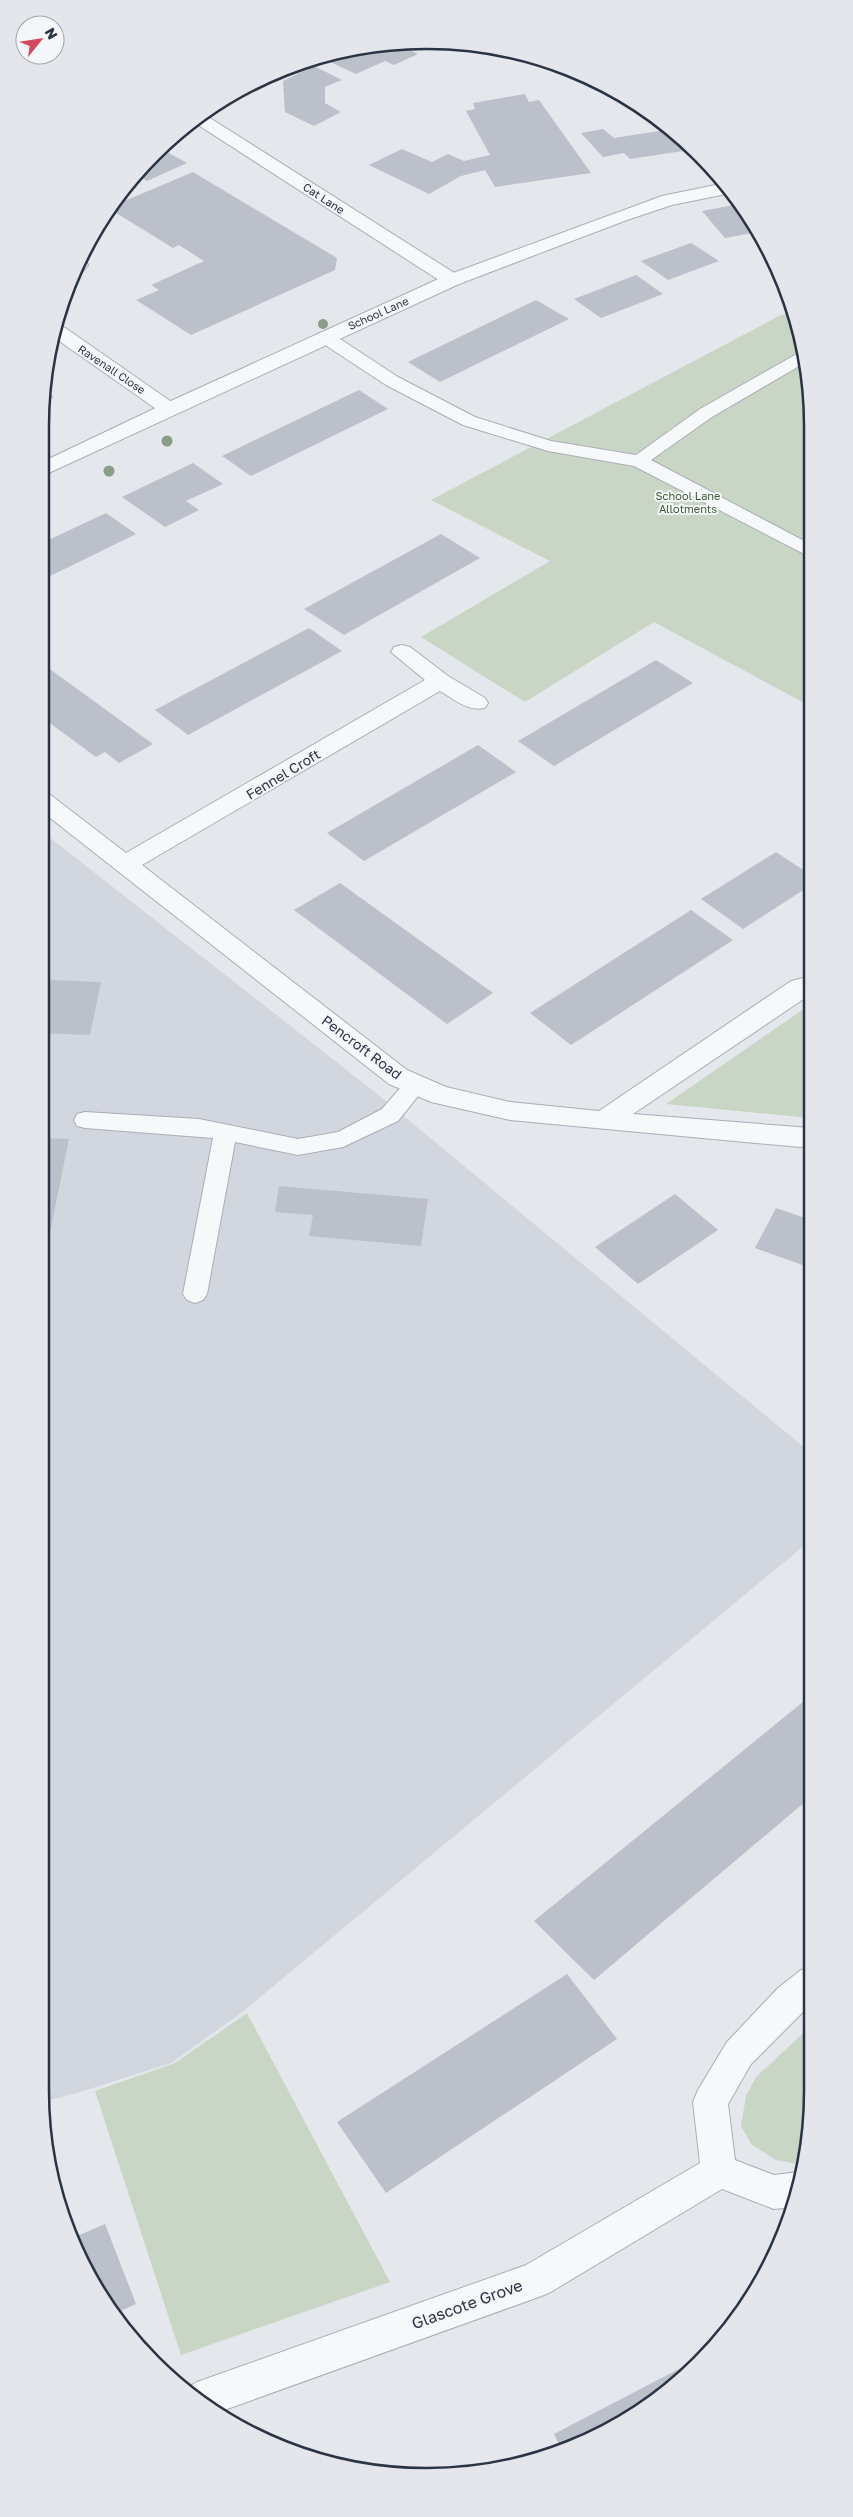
<svg xmlns="http://www.w3.org/2000/svg" width="853" height="2517" font-family="'Golos Text',sans-serif">
<rect width="100%" height="100%" fill="#e4e7ec"/>
<path fill="#d2d6de" d="M 40,830 L 371,1089 L 812,1454 L 812,1539 L 240,2014 L 171,2063 L 77,2093 L 41,2102 Z"/>
<path fill="#c9d6c5" d="M 791,313 L 810,376 L 810,706 L 654,622 L 525,702 L 421,637 L 550,561 L 431,500 L 781,315 Z
M 811,1004 L 811,1118 L 666,1104 Z
M 247,2013 L 390,2282 L 181,2355 L 95,2091 L 175,2063 Z
M 813,2024 L 813,2091 L 806,2163 L 802,2165 L 776,2160 L 752,2145 L 741,2126 L 746,2096 L 756,2077 Z"/>
<path fill="#bbc0ca" d="M 395,43 L 418,54 L 394,65 L 385,61 L 356,74 L 324,59 L 351,47 Z
M 314,66 L 342,80 L 325,87 L 325,103 L 341,112 L 314,126 L 285,112 L 283,81 Z
M 525,94 L 529,102 L 539,100 L 591,173 L 495,187 L 485,170 L 461,176 L 429,194 L 369,165 L 402,149 L 432,162 L 448,154 L 464,161 L 490,155 L 466,111 L 475,109 L 473,103 Z
M 603,129 L 614,138 L 666,130 L 690,150 L 630,159 L 624,153 L 603,157 L 581,133 Z
M 160,148 L 187,163 L 147,181 L 136,174 Z
M 193,172 L 337,258 L 335,270 L 191,335 L 136,300 L 159,290 L 151,285 L 204,261 L 179,245 L 173,248 L 108,208 Z
M 739,204 L 758,232 L 725,238 L 702,211 Z
M 691,243 L 719,261 L 668,280 L 641,261 Z
M 636,275 L 663,294 L 601,318 L 574,299 Z
M 536,300 L 569,319 L 440,382 L 408,362 Z
M 44,390 L 54,397 L 42,402 Z
M 359,390 L 388,409 L 251,476 L 222,456 Z
M 193,463 L 223,484 L 186,501 L 199,510 L 165,527 L 122,497 Z
M 106,513 L 136,534 L 40,581 L 40,544 Z
M 441,534 L 480,558 L 344,635 L 304,609 Z
M 309,628 L 342,651 L 188,735 L 155,710 Z
M 656,660 L 693,683 L 554,766 L 518,741 Z
M 40,662 L 153,744 L 119,763 L 105,752 L 96,757 L 40,716 Z
M 478,745 L 516,772 L 364,861 L 327,833 Z
M 776,852 L 811,875 L 811,885 L 743,929 L 701,899 Z
M 340,883 L 493,993 L 447,1024 L 294,910 Z
M 691,910 L 733,940 L 571,1045 L 530,1013 Z
M 51,980 L 101,982 L 90,1035 L 40,1033 L 40,997 L 47,997 Z
M 40,1138 L 69,1139 L 41,1276 L 40,1276 Z
M 279,1186 L 428,1199 L 421,1246 L 309,1236 L 313,1215 L 275,1212 Z
M 675,1194 L 718,1230 L 638,1284 L 595,1247 Z
M 776,1208 L 811,1220 L 811,1268 L 755,1248 Z
M 809,1697 L 812,1700 L 812,1796 L 594,1980 L 534,1921 Z
M 567,1974 L 617,2039 L 386,2193 L 337,2122 Z
M 105,2224 L 136,2304 L 116,2313 L 70,2239 Z
M 698,2359 L 662,2397 L 598,2437 L 562,2451 L 554,2434 Z"/>
<g fill="none" stroke-linecap="round" stroke-linejoin="round">
<g stroke="#a9aeb7" stroke-width="2">
<path id="service" d="M 325,332 L 331,333 L 398,377 L 475,417 L 551,441 L 636,455 L 700,409 L 802,351 L 806,362 L 712,417 L 651,460 L 810,544 L 810,557 L 634,466 L 548,451 L 463,425 L 386,385 L 319,341 L 317,337 L 319,333 Z
M 416,1077 L 424,1079 L 427,1085 L 398,1121 L 343,1147 L 298,1155 L 235,1142 L 207,1294 L 203,1300 L 195,1303 L 187,1300 L 183,1294 L 213,1138 L 85,1128 L 77,1126 L 74,1120 L 77,1114 L 85,1112 L 199,1119 L 298,1139 L 338,1132 L 382,1109 L 408,1079 Z"/>
</g>
<g stroke="#a9aeb7" stroke-width="2">
<path id="minor" d="M 202,113 L 459,276 L 462,280 L 459,284 L 445,284 L 192,121 Z
M 80,259 L 86,261 L 88,265 L 81,274 L 71,275 Z
M 56,324 L 61,325 L 176,405 L 179,409 L 176,413 L 169,415 L 162,413 L 52,336 Z
M 402,645 L 410,647 L 448,676 L 485,698 L 488,703 L 485,708 C 468,712 454,699 440,691 L 142,865 L 407,1070 L 446,1087 L 510,1102 L 599,1111 L 791,981 L 811,976 L 811,994 L 633,1114 L 811,1128 L 811,1148 L 510,1120 L 431,1102 L 389,1084 L 40,810 L 40,790 L 48,793 L 126,853 L 425,680 L 391,652 L 394,647 Z
M 813,1965 L 813,2002 L 751,2064 L 728,2104 L 735,2160 L 774,2175 L 799,2172 L 803,2173 L 793,2207 L 774,2209 L 722,2189 L 549,2293 L 536,2298 L 216,2413 L 183,2390 L 197,2382 L 526,2265 L 700,2163 L 693,2102 L 698,2090 L 727,2042 L 778,1988 L 801,1970 Z"/>
</g>
<g stroke="#a9aeb7" stroke-width="2">
<path id="tertiary" d="M 725,183 L 731,193 L 672,205 L 627,220 L 459,284 L 40,477 L 40,463 L 162,405 L 445,276 L 662,196 Z"/>
</g>
<use href="#service" fill="#f7f8fa" fill-rule="evenodd"/>
<use href="#minor" fill="#f7f8fa" fill-rule="evenodd"/>
<use href="#tertiary" fill="#f7f8fa" fill-rule="evenodd"/>
</g>
<g fill="#899d89">
<circle cx="323" cy="324" r="5"/>
<circle cx="167" cy="441" r="5.5"/>
<circle cx="109" cy="471" r="5.5"/>
</g>
<g text-anchor="middle" dominant-baseline="central" stroke-width="4" stroke-linejoin="round" paint-order="stroke">
<g font-size="11" fill="#2b3445" stroke="#f4f6f9">
<text transform="translate(324 198) rotate(33)">Cat Lane</text>
<text transform="translate(378 313) rotate(-24)">School Lane</text>
<text transform="translate(112 369) rotate(34)">Ravenall Close</text>
</g>
<g font-size="11" fill="#3f6138" stroke="#f4f6f9">
<text x="688" y="495">School Lane<tspan x="688" dy="13">Allotments</tspan></text>
</g>
<g font-size="14" fill="#2b3445" stroke="#f4f6f9">
<text transform="translate(283 774) rotate(-31)">Fennel Croft</text>
<text transform="translate(362 1047) rotate(37)">Pencroft Road</text>
</g>
<g font-size="16" fill="#2b3445" stroke="#f4f6f9">
<text transform="translate(467 2304) rotate(-20)">Glascote Grove</text>
</g>
</g>
<path d="M0 0H853V2517H0ZM426 49H427A377 377 0 0 1 804 426V2091A377 377 0 0 1 427 2468H426A377 377 0 0 1 49 2091V426A377 377 0 0 1 426 49Z" fill="#e4e6eb" fill-rule="evenodd"/>
<path fill="none" stroke="#2b3445" stroke-width="2.5" d="M426 49H427A377 377 0 0 1 804 426V2091A377 377 0 0 1 427 2468H426A377 377 0 0 1 49 2091V426A377 377 0 0 1 426 49Z"/>
<g transform="translate(40 40) rotate(60)"><circle r="24" fill="#f4f6f9" stroke="#a4a8b1"/>
<path d="M0-4L9 19L0 12L-9 19Z" fill="#d1495b"/>
<text y="-8" font-size="14" font-weight="bold" text-anchor="middle" fill="#2b3445">N</text>
</g>
</svg>
